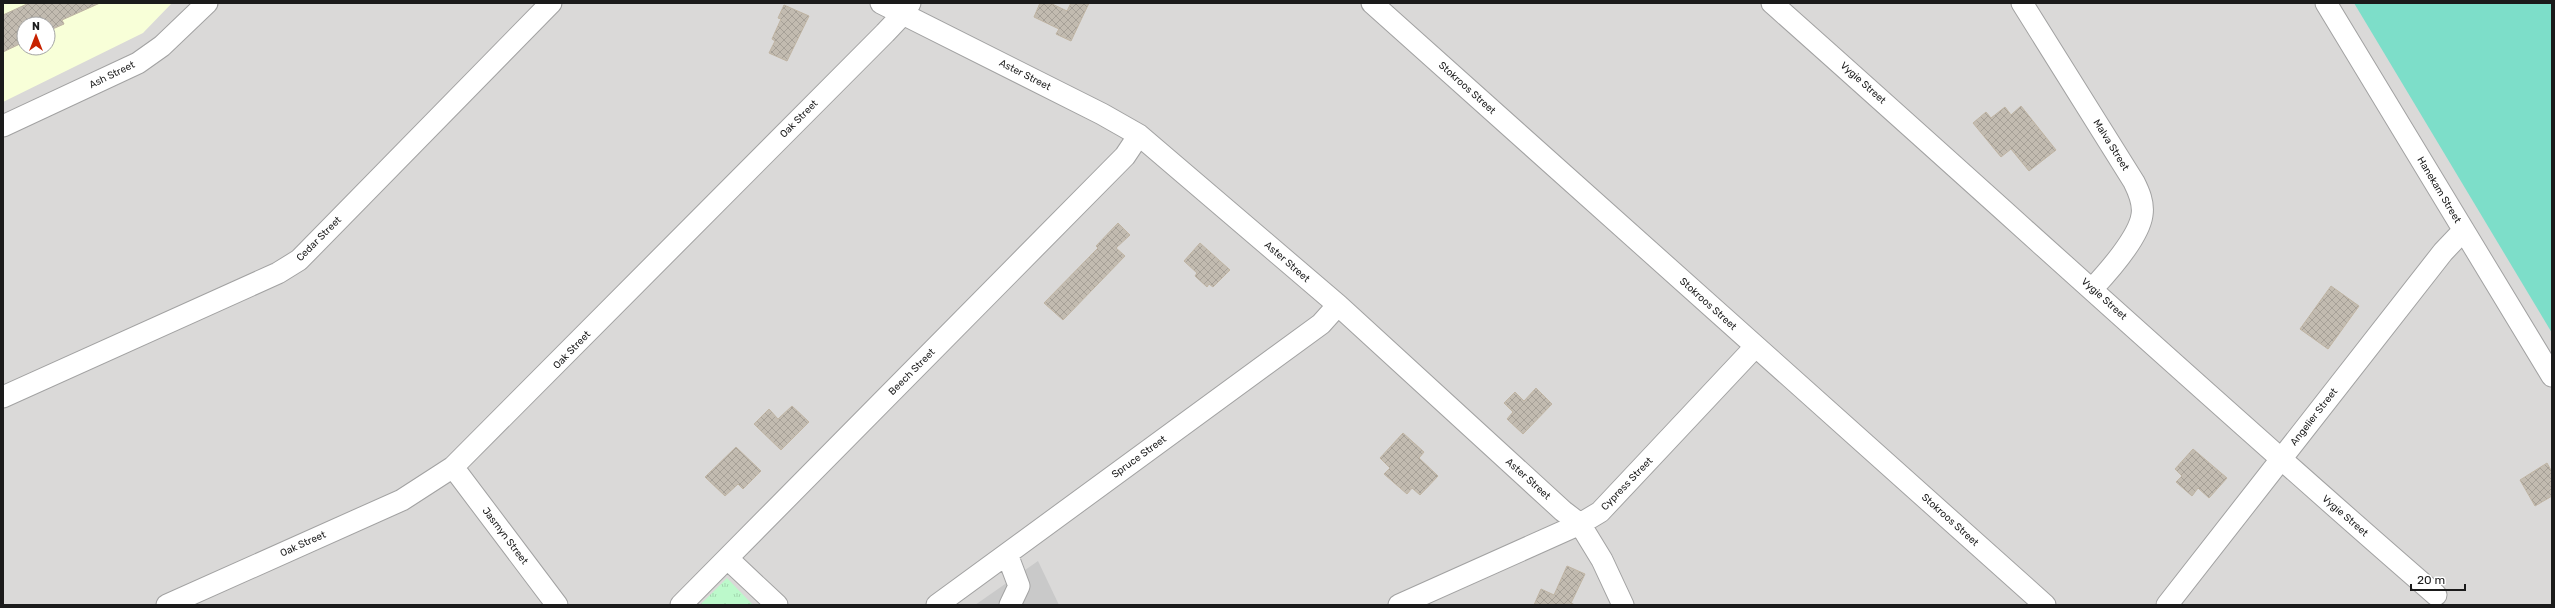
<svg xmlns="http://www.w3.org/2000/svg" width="2555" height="608" font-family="Rubik,sans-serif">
<defs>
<pattern id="park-tufts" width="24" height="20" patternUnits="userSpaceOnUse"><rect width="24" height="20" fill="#bcf9cb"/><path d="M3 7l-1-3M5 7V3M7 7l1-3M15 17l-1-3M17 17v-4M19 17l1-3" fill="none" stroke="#a1d5ae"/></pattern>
<pattern id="building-cross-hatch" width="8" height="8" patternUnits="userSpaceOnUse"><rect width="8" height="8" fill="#c2bbb0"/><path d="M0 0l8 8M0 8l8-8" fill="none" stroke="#a6a097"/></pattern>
</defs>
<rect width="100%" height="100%" fill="#edebe1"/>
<path fill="#dad9d8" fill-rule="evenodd" d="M 3,3 L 2552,3 L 2552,605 L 3,605 ZM 24,24 L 48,24 L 48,48 L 24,48 Z"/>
<path fill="#f8ffd8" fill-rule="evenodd" d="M 3,3 L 172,3 L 143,33 L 3,102 ZM 24,24 L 48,24 L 48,48 L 24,48 Z"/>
<path fill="#c9c9c9" d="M 1038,561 L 1059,605 L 975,605 Z"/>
<path fill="url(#park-tufts)" d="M 727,578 L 753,605 L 700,605 Z"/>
<path fill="#7ddec9" d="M 2354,3 L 2552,3 L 2552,333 Z"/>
<path fill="url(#building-cross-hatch)" stroke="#bfb4a3" d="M 29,3 L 100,3 L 62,20 L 64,24 L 48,31 L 48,24 L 24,24 L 24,42 L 3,52 L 3,15 Z
M 1040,3 L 1050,3 L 1067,11 L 1071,3 L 1089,3 L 1071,41 L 1056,34 L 1059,29 L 1034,17 Z
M 784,5 L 809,16 L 787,61 L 769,53 L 775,41 L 772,39 L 781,19 L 778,18 Z
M 2021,106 L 2056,150 L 2029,171 L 2011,149 L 2001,157 L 1973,123 L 1986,112 L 1991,118 L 2005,107 L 2011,115 Z
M 1118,223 L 1130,235 L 1116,248 L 1125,256 L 1063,320 L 1044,303 L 1098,248 L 1096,246 Z
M 1200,243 L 1230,270 L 1213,287 L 1209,284 L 1207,287 L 1195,276 L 1197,273 L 1184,261 Z
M 2331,286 L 2359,306 L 2328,349 L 2300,329 Z
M 1536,388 L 1552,404 L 1523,434 L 1507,419 L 1513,412 L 1504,403 L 1515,392 L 1524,401 Z
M 792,406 L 809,422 L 781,450 L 754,424 L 769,409 L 778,419 Z
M 1403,433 L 1424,452 L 1419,458 L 1438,476 L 1420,495 L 1412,488 L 1407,494 L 1384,474 L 1390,468 L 1380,458 Z
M 736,447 L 761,471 L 743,489 L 738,484 L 725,496 L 705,477 Z
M 2193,449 L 2227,478 L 2209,498 L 2198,488 L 2192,496 L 2176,482 L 2182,476 L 2175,469 Z
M 2547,463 L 2552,472 L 2552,496 L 2535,506 L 2520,480 Z
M 1567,566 L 1585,574 L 1571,603 L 1575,605 L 1534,605 L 1541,589 L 1554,595 Z"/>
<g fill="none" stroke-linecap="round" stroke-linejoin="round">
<g stroke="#a2a2a2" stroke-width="23">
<path id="minor" d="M 881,3 L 1102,114 L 1139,135 L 1338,305 L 1563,511 L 1580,524 L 1602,560 L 1623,605
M 1372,3 L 2045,605
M 1772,3 C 1994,200 2212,401 2436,595
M 2022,3 L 2134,182 C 2139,192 2144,203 2142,215 C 2139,237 2108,272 2093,288
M 2326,3 L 2552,376
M 3,126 L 138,63 L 162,46 L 207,3
M 3,397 L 278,273 L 299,260 L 551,3
M 453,467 L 557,605
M 1007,554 L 1019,586 L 1010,605
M 728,559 L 777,605
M 167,605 L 402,500 L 453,467 L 885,33 L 903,14 L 910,3
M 681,605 L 1125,156 L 1139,135
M 937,605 L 1321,324 L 1338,305
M 1399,605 L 1580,524 L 1600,512 L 1755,347
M 2167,605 L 2443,252 L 2463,231"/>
</g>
<use href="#minor" stroke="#fff" stroke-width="21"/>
</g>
<g text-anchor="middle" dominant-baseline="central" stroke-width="3" stroke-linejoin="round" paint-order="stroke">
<g font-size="10" fill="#1b1b1b" stroke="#fff">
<text transform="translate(112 75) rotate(-26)">Ash Street</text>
<text transform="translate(1025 75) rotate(27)">Aster Street</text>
<text transform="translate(1863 83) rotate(42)">Vygie Street</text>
<text transform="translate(1467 88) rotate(42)">Stokroos Street</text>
<text transform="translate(799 119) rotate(-45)">Oak Street</text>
<text transform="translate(2111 145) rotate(58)">Malva Street</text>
<text transform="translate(2439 190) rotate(59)">Hanekam Street</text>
<text transform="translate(319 239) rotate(-45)">Cedar Street</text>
<text transform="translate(1287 262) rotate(41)">Aster Street</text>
<text transform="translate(2104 299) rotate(42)">Vygie Street</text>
<text transform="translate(1708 304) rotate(42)">Stokroos Street</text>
<text transform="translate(572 350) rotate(-46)">Oak Street</text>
<text transform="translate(912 372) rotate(-45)">Beech Street</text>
<text transform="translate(2314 417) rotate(-52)">Angelier Street</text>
<text transform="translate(1139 457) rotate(-36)">Spruce Street</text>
<text transform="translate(1528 479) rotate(42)">Aster Street</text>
<text transform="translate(1627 484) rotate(-46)">Cypress Street</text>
<text transform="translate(2345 516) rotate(41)">Vygie Street</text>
<text transform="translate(1950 520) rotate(42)">Stokroos Street</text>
<text transform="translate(505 536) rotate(53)">Jasmyn Street</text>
<text transform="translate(303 544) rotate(-24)">Oak Street</text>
</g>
</g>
<rect width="2555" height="608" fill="none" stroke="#1b1b1b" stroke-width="8"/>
<g transform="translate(36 36)"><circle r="19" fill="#ffffff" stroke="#a4a4a4"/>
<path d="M0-3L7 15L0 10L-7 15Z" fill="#c72200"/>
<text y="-6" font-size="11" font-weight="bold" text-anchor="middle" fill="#1b1b1b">N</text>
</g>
<path d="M2411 584v6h54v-6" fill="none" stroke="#1b1b1b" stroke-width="2"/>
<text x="2417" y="584" font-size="12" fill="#1b1b1b" stroke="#ffffff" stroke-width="3" paint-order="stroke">20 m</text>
</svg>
